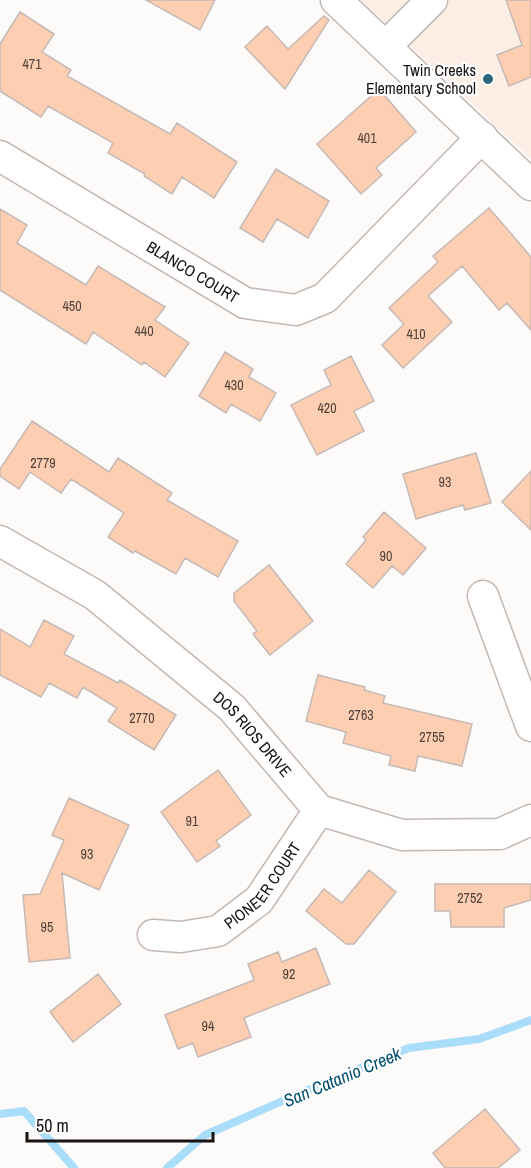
<svg xmlns="http://www.w3.org/2000/svg" width="531" height="1168" font-family="'Archivo Narrow',sans-serif">
<rect width="100%" height="100%" fill="#fdfbfa"/>
<path fill="#fcede5" d="M 361,0 L 531,0 L 531,159 Z"/>
<g fill="none" stroke-linecap="round" stroke-linejoin="round">
<path stroke="#aaddf9" stroke-width="8" d="M 0,1114 L 24,1111 L 74,1168
M 167,1168 L 205,1135 L 303,1092 L 409,1048 L 479,1039 L 531,1020"/>
</g>
<path fill="#feceb3" stroke="#c4b9b4" stroke-width="1.5" d="M 146,0 L 215,0 L 200,30 Z
M 506,0 L 531,0 L 531,77 L 509,86 L 497,55 L 522,45 Z
M 20,12 L 54,34 L 42,52 L 71,70 L 67,76 L 170,134 L 177,123 L 237,162 L 214,198 L 182,177 L 172,194 L 144,176 L 145,174 L 108,153 L 113,143 L 48,106 L 41,117 L 0,91 L 0,44 Z
M 324,16 L 329,20 L 285,89 L 245,47 L 267,26 L 288,49 Z
M 379,89 L 416,132 L 376,168 L 382,175 L 361,194 L 317,144 Z
M 276,169 L 329,201 L 308,238 L 277,219 L 263,242 L 240,228 Z
M 489,208 L 531,257 L 531,330 L 507,303 L 499,310 L 462,266 L 428,296 L 452,322 L 403,368 L 382,345 L 404,324 L 389,308 L 438,262 L 433,256 Z
M 0,209 L 27,225 L 17,243 L 86,285 L 98,266 L 165,307 L 155,320 L 189,343 L 165,377 L 144,362 L 142,365 L 93,332 L 86,344 L 0,290 Z
M 225,352 L 253,369 L 249,377 L 276,393 L 260,421 L 231,404 L 226,413 L 199,396 Z
M 351,356 L 374,401 L 354,411 L 364,431 L 317,455 L 291,405 L 331,385 L 324,370 Z
M 32,421 L 109,472 L 118,458 L 172,493 L 167,500 L 238,541 L 218,577 L 185,558 L 176,574 L 135,551 L 133,553 L 108,537 L 124,513 L 71,479 L 61,493 L 30,472 L 19,489 L 0,476 L 0,469 Z
M 476,453 L 491,503 L 465,510 L 463,505 L 416,519 L 403,474 Z
M 531,471 L 531,530 L 502,502 Z
M 384,512 L 426,548 L 403,575 L 392,566 L 373,588 L 346,564 L 366,540 L 363,537 Z
M 269,565 L 313,621 L 270,655 L 253,634 L 257,631 L 234,601 L 234,593 Z
M 44,620 L 74,636 L 64,654 L 118,683 L 120,680 L 176,715 L 154,750 L 108,721 L 117,708 L 83,687 L 77,698 L 49,683 L 41,697 L 0,675 L 0,629 L 30,647 Z
M 318,675 L 365,687 L 364,690 L 385,696 L 383,703 L 472,724 L 462,766 L 418,756 L 415,771 L 389,765 L 391,756 L 343,743 L 346,732 L 306,721 Z
M 218,770 L 251,815 L 216,841 L 220,846 L 197,862 L 161,812 Z
M 69,798 L 129,825 L 99,890 L 62,873 L 70,958 L 29,962 L 23,895 L 40,894 L 64,840 L 52,835 Z
M 369,870 L 396,892 L 354,944 L 346,944 L 306,911 L 324,889 L 342,903 Z
M 435,884 L 531,884 L 531,900 L 504,908 L 504,927 L 451,927 L 450,911 L 435,911 Z
M 316,948 L 330,984 L 244,1018 L 251,1037 L 198,1057 L 193,1043 L 178,1049 L 165,1015 L 254,980 L 248,964 L 278,952 L 282,962 Z
M 98,974 L 121,1004 L 73,1042 L 50,1012 Z
M 485,1109 L 520,1150 L 498,1168 L 445,1168 L 433,1153 Z"/>
<g fill="none" stroke-linecap="round" stroke-linejoin="round">
<g stroke="#c3b8b2" stroke-width="33">
<g id="minor">
<path d="M 336,0 L 531,185"/>
<path d="M 386,46 L 432,0"/>
<path id="s1" d="M 0,156 L 245,303 L 296,310 L 325,298 L 482,137"/>
<path id="s2" d="M 0,541 L 95,595 L 232,708 L 319,810 L 402,835 L 500,834 L 531,820"/>
<path d="M 483,596 L 531,726"/>
<path id="s3" d="M 153,935 L 181,937 L 218,931 L 259,900 L 319,810"/>
</g>
</g>
<use href="#minor" stroke="#fff" stroke-width="30"/>
</g>
<circle fill="#2a677e" stroke="#fff" stroke-width="2" cx="488" cy="79" r="6"/>
<g text-anchor="middle" dominant-baseline="central" stroke-width="4.5" stroke-linejoin="round" paint-order="stroke">
<g font-size="14" fill="#50423a">
<text x="32" y="64">471</text>
<text x="367" y="138">401</text>
<text x="72" y="306">450</text>
<text x="144" y="331">440</text>
<text x="416" y="334">410</text>
<text x="234" y="385">430</text>
<text x="327" y="408">420</text>
<text x="43" y="463">2779</text>
<text x="445" y="482">93</text>
<text x="386" y="556">90</text>
<text x="361" y="715">2763</text>
<text x="142" y="718">2770</text>
<text x="432" y="737">2755</text>
<text x="192" y="821">91</text>
<text x="87" y="854">93</text>
<text x="470" y="898">2752</text>
<text x="47" y="927">95</text>
<text x="289" y="974">92</text>
<text x="208" y="1026">94</text>
</g>
<g font-size="16" fill="#161311" stroke="#fff" text-anchor="end">
<text x="476" y="70">Twin Creeks<tspan x="476" dy="18">Elementary School</tspan></text>
</g>
<g font-size="16" fill="#161311" stroke="#fff">
<text stroke="none"><textPath href="#s1" startOffset="225">BLANCO COURT</textPath></text>
<text stroke="none"><textPath href="#s2" startOffset="320">DOS RIOS DRIVE</textPath></text>
<text stroke="none"><textPath href="#s3" startOffset="130">PIONEER COURT</textPath></text>
</g>
<g font-size="18" font-style="italic" fill="#004f6e" stroke="#fff">
<text transform="translate(342 1077) rotate(-23)">San Catanio Creek</text>
</g>
</g>
<path d="M27 1132v9h186v-9" fill="none" stroke="#161311" stroke-width="3"/>
<text x="36" y="1132" font-size="18" fill="#161311" stroke="#ffffff" stroke-width="4.5" paint-order="stroke">50 m</text>
</svg>
